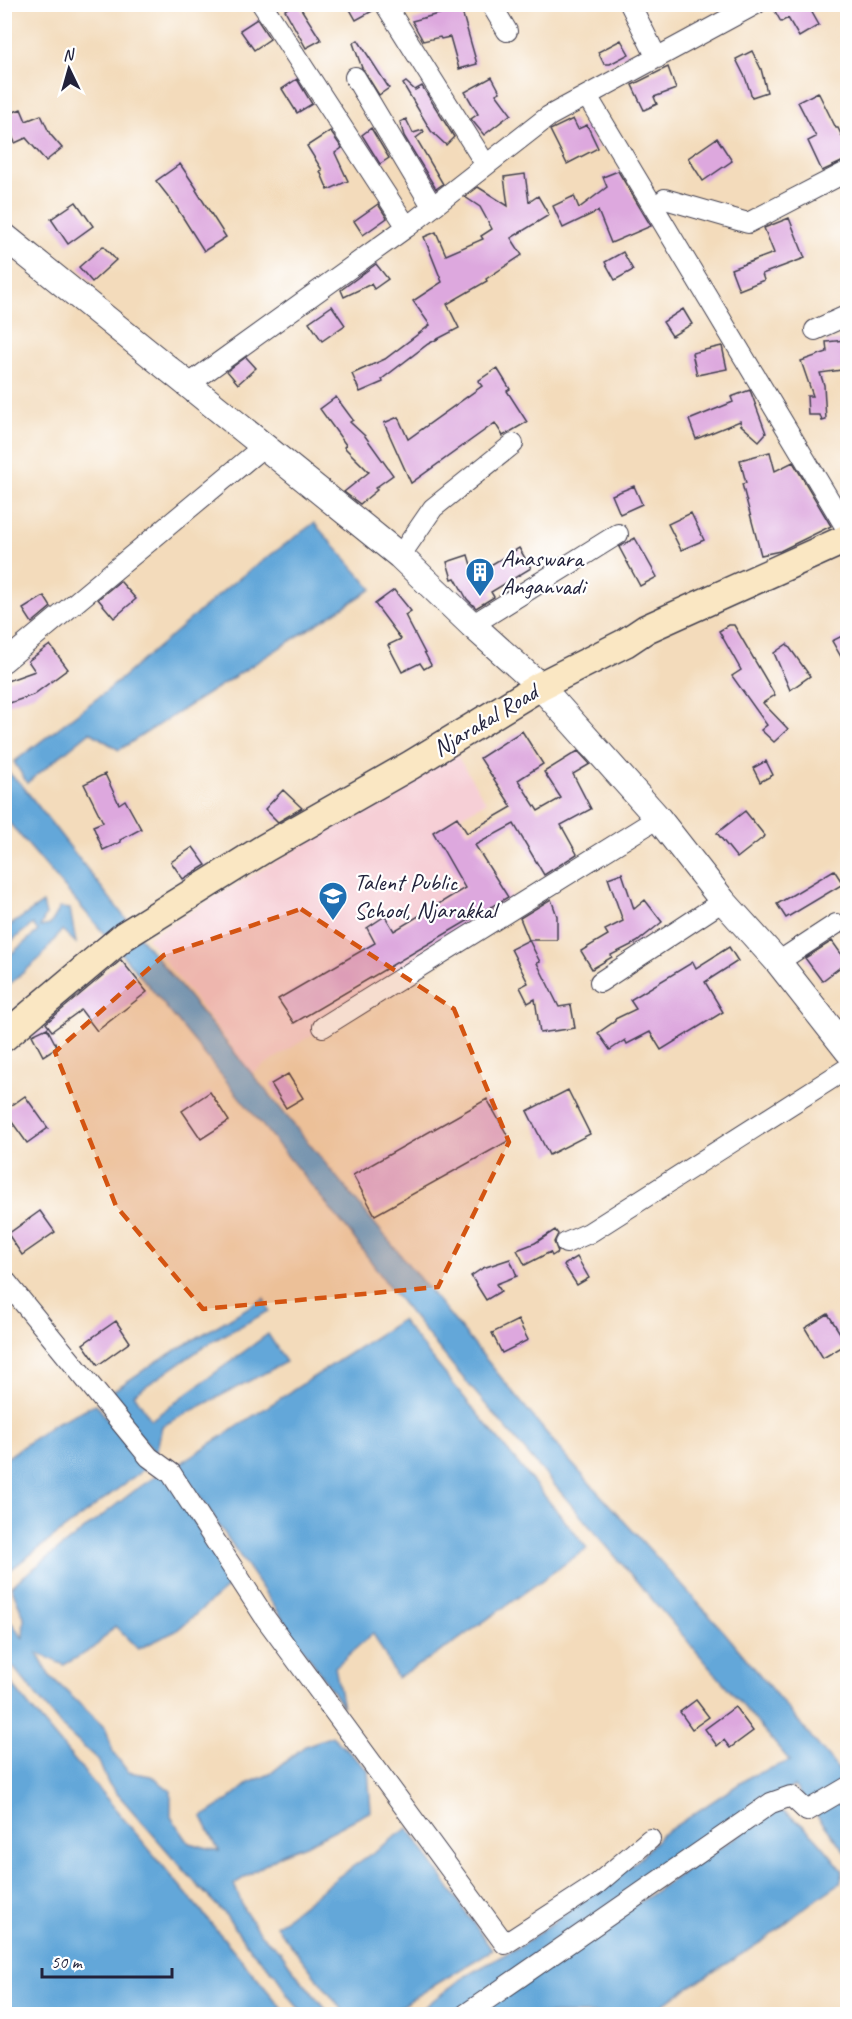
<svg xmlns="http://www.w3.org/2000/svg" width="852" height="2019" font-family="Caveat,sans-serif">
<rect width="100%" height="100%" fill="#fff"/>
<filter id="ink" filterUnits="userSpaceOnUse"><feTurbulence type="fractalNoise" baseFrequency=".0167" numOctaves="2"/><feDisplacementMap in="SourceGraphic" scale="12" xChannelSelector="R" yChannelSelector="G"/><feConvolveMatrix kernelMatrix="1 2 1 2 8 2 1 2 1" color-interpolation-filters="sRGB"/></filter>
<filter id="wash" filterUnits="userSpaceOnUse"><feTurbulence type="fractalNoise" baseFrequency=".008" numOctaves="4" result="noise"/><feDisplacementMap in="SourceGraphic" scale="24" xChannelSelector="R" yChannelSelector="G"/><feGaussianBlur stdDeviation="1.35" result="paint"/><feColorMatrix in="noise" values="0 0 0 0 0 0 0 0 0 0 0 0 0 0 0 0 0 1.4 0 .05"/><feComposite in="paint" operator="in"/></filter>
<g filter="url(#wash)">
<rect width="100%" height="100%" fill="#f3dbbb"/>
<path fill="#f6cfd6" d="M 456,754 L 486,802 L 461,816 L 517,904 L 252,1073 L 147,938 Z"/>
<path fill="#64a7d9" stroke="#43648a" stroke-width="1.5" d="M 314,523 L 372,589 L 119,750 L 90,732 L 27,783 L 14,762 L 108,690 L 230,585 Z
M 4,769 L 21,784 L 143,941 L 567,1458 L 725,1633 L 847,1780 L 847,1854 L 794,1786 L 668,1868 L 453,2014 L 415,2014 L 464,1977 L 522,1945 L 637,1861 L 660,1836 L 751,1776 L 790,1761 L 458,1372 L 393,1292 L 351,1234 L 148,985 L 5,818 Z
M 43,903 L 46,915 L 40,927 L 50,925 L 60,908 L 70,909 L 76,943 L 62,930 L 39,959 L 5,988 L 5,959 L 38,931 L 33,924 L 5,946 L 5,929 Z
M 264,1298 L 269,1311 L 213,1341 L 134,1394 L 151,1420 L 268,1334 L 286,1362 L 162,1426 L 156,1454 L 107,1395 L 156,1362 Z
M 401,1320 L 587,1548 L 448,1647 L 397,1678 L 373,1633 L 335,1667 L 343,1707 L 178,1465 Z
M 96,1404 L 124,1442 L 147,1467 L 6,1573 L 4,1460 L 54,1424 Z
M 162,1472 L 221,1563 L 230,1585 L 176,1631 L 138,1649 L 115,1626 L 94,1648 L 64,1665 L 37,1653 L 49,1675 L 106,1729 L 113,1752 L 128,1772 L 151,1776 L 171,1791 L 171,1817 L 189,1843 L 219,1851 L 202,1817 L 227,1801 L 249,1783 L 270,1774 L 305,1746 L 332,1736 L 368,1770 L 371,1811 L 306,1845 L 282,1854 L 234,1884 L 244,1910 L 261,1935 L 281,1952 L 296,1974 L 330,2014 L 304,2014 L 288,1996 L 276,1975 L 250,1949 L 225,1914 L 198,1886 L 108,1783 L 98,1760 L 63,1728 L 5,1657 L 4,1613 L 23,1638 L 24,1617 L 11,1586 L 134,1491 Z
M 4,1674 L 30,1707 L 287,2014 L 5,2014 Z
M 777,1809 C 805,1821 824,1847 843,1871 L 840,1883 L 807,1906 L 766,1939 L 689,1987 L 649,2014 L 475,2014 Z
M 408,1828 L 492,1950 L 388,2014 L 345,2014 L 276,1926 L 338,1877 Z"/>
<g id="blocks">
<path fill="#dda8de" d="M 294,4 L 298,4 L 321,40 L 306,48 L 285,10 Z
M 347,4 L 373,4 L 374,10 L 356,20 Z
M 771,4 L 811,4 L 807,7 L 809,10 L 810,9 L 819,25 L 799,37 L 788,18 L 781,22 Z
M 461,8 L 477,64 L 459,69 L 450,37 L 441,39 L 440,37 L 423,41 L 412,21 Z
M 257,19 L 270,39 L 254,50 L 240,30 Z
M 358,40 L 389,88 L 379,95 L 362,68 L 353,43 Z
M 621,40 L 629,54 L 610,64 L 604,64 L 598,52 Z
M 752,51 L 761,69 L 767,92 L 752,97 L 745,77 L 736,59 Z
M 668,67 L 676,89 L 654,97 L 657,104 L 644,110 L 632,85 Z
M 492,77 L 500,92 L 496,94 L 511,114 L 484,135 L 471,119 L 478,114 L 465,92 Z
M 297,79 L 312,104 L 297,113 L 282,89 Z
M 406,82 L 415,90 L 422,86 L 454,137 L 446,145 L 431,131 L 403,84 Z
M 818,92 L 836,128 L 838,128 L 848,149 L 848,159 L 822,171 L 808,141 L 816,137 L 798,102 Z
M 21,109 L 26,121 L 41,115 L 50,134 L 62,148 L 46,161 L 26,138 L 15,143 L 4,116 Z
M 406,119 L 413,133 L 423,130 L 424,132 L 416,138 L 443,184 L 436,189 L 404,136 L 400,122 Z
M 573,119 L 578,129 L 587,125 L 598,148 L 567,164 L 550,130 Z
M 371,128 L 389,158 L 380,164 L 362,135 Z
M 330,131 L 342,148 L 335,153 L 348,181 L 328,190 L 320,171 L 322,170 L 307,146 Z
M 717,138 L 732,161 L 703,181 L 688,158 Z
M 180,164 L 197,189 L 196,190 L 226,237 L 204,251 L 175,205 L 156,181 Z
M 618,171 L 651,226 L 611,243 L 598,211 L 563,228 L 553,206 L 574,196 L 579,208 L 607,187 L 603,177 Z
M 525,174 L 529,202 L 538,196 L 549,215 L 511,238 L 522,255 L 486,279 L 487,281 L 447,304 L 459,328 L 428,344 L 382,379 L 383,382 L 360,392 L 352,374 L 385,359 L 430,325 L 413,301 L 442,282 L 424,237 L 436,232 L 446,255 L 483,239 L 481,236 L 492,229 L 480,207 L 465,197 L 478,187 L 508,206 L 504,177 Z
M 76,202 L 93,226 L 68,244 L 51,219 Z
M 378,204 L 387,218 L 363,235 L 354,221 Z
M 789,218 L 805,258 L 762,274 L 764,280 L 739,290 L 731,269 L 774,253 L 764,228 Z
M 103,246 L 116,260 L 92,282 L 79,267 Z
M 623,252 L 633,270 L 615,280 L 605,262 Z
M 376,264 L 388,279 L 374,289 L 371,284 L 344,297 L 341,290 Z
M 332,306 L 345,325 L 322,341 L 309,322 Z
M 683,309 L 692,324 L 672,336 L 663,322 Z
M 845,340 L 848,369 L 820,373 L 824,385 L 826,420 L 822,421 L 820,415 L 808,415 L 807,396 L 813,396 L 801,361 L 827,352 L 826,342 Z
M 722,346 L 727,369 L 697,375 L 692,353 Z
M 246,357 L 256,368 L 238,384 L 227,371 Z
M 497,368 L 510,389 L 507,391 L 527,422 L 503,436 L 495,423 L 411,483 L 384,423 L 398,417 L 408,439 L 482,386 L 478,381 Z
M 750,390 L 766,433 L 759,441 L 741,425 L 740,421 L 696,439 L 689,420 L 733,402 L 731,397 Z
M 336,397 L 353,420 L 350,422 L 365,436 L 393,475 L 375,488 L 377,490 L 360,504 L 344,492 L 369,472 L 344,447 L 346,445 L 320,409 Z
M 770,452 L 775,471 L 793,462 L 831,526 L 780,551 L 761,555 L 742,484 L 746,483 L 740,460 Z
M 634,486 L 642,504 L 620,514 L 612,495 Z
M 691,513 L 704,540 L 681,550 L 668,524 Z
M 635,538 L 657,577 L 640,586 L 619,547 Z
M 519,548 L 531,568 L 491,592 L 494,597 L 476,608 L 467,599 L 455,578 L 452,579 L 447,562 L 468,555 L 474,575 Z
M 120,581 L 136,599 L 114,618 L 98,599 Z
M 394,590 L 411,611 L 405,615 L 431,665 L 424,669 L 420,663 L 402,672 L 388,645 L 401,639 L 375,604 Z
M 44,596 L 51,607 L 32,623 L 23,609 Z
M 729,625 L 734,625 L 775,695 L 763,703 L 788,729 L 774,742 L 761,730 L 767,725 L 732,676 L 741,670 L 719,631 Z
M 848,633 L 848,669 L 832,641 Z
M 787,644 L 810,676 L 790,690 L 774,653 Z
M 50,645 L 68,669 L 33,695 L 4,705 L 4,682 L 35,671 L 28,661 Z
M 522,731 L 543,764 L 518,780 L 538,811 L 561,798 L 544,772 L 578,751 L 590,764 L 573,774 L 591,809 L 561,825 L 577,854 L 544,875 L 514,824 L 475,845 L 508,897 L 294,1023 L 278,999 L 375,943 L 367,928 L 385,916 L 394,931 L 465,888 L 433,832 L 457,817 L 467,833 L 512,807 L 480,758 Z
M 766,761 L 773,775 L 760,782 L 753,768 Z
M 105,774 L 119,804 L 125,800 L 141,829 L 120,840 L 121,842 L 103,850 L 93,826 L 103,822 L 84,784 Z
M 283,790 L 302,808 L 278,822 L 265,809 Z
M 745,811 L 765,836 L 737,858 L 717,833 Z
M 193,847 L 206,865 L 183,879 L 171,862 Z
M 834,870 L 843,884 L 786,918 L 777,904 Z
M 622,873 L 634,909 L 645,900 L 662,922 L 637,942 L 611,955 L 612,957 L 592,969 L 581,951 L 608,935 L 605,930 L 623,921 L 608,878 Z
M 551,899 L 557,916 L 557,940 L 529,940 L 540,962 L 537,963 L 559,1007 L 571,1005 L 575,1028 L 540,1033 L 535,999 L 528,1003 L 520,987 L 528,983 L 511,949 L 529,940 L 520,918 Z
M 832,941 L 847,962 L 822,981 L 805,958 Z
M 729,947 L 738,961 L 705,982 L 723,1012 L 661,1050 L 650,1032 L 627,1044 L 625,1040 L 610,1050 L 598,1033 L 615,1021 L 615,1019 L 636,1009 L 630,1000 L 693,962 L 696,968 Z
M 121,960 L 147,992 L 97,1031 L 81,1010 L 52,1031 L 46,1023 Z
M 47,1028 L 57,1047 L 43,1056 L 32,1035 Z
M 288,1074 L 303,1098 L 286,1108 L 271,1084 Z
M 568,1090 L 590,1134 L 549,1155 L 527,1111 Z
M 210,1092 L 229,1121 L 201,1139 L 182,1111 Z
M 25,1096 L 48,1128 L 27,1143 L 4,1111 Z
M 487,1099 L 510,1140 L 375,1215 L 353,1175 Z
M 40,1211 L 55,1232 L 22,1255 L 8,1234 Z
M 555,1230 L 558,1234 L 554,1242 L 558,1252 L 552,1256 L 550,1252 L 525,1265 L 517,1250 L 535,1243 Z
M 577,1257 L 589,1278 L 577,1285 L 564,1265 Z
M 510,1259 L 517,1276 L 496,1284 L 501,1291 L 486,1300 L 471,1276 L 483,1268 Z
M 828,1314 L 847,1344 L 823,1358 L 805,1328 Z
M 518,1320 L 528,1340 L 502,1353 L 492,1333 Z
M 116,1321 L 130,1342 L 98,1365 L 83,1344 Z
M 696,1700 L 709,1717 L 692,1729 L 680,1712 Z
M 735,1707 L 753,1731 L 730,1748 L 724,1740 L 717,1746 L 705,1729 Z"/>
</g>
</g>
<g filter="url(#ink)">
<use href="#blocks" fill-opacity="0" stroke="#413e4e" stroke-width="1.5"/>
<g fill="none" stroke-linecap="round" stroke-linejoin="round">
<g stroke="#413e4e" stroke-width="22">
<path id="minor" d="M 262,4 L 407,227
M 385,4 L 486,165
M 491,4 L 507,31
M 630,4 L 657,58
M 355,77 L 432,206
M 587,96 L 848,531
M 665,199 L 748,223 L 848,171
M 815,330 L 848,315
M 189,384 L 407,227 L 549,116 L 756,4
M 400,556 L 433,508 L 513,444
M 472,625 L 618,534
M 4,662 L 264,446
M 778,962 L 836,924
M 600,982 L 723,901
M 323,1027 L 658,818
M 566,1243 L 589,1233 L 848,1068
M 4,1279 L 149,1457 L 171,1473 L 266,1619 L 505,1944 L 596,1885 L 650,1839
M 466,2014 L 771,1803 L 791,1796 L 807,1811 L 848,1787"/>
</g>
<g stroke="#413e4e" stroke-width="28">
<path id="tertiary" d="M 4,236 L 400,556 L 472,625 L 540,686 L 658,818 L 723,901 L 778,962 L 848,1051"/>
</g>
<g stroke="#413e4e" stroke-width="31">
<path id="secondary" d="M 4,1037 L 124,936 L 265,848 L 411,765 L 540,686 L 625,643 L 646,629 L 848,538"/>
</g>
<use href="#minor" stroke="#fff" stroke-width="20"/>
<use href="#tertiary" stroke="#fff" stroke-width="26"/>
<use href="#secondary" stroke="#fae7c3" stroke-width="28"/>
</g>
</g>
<path fill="#d45411" fill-opacity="0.2" stroke="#d45411" stroke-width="4.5" stroke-dasharray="12 8" stroke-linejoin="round" d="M 301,909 L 454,1009 L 509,1142 L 438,1287 L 203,1309 L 116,1206 L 55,1052 L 164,955 Z"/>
<defs>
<g id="building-pin" transform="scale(1.5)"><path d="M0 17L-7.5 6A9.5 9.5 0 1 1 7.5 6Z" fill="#1f6fb2" stroke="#fff"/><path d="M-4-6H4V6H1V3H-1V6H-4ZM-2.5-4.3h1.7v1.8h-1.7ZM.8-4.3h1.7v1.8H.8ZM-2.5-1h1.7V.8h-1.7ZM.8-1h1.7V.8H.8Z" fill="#fff"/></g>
<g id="school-pin" transform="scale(1.5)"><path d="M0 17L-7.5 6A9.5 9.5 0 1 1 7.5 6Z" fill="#1f6fb2" stroke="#fff"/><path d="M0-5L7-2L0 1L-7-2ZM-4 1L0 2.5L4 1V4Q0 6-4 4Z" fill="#fff"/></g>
</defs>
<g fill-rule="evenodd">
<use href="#building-pin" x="480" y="572"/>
<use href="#school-pin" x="333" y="896"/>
</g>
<g text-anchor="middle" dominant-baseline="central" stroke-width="4.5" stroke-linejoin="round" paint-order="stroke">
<g font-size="24" fill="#22223b" stroke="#fff" text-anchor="start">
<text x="501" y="558">Anaswara<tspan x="501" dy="28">Anganvadi</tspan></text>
<text x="354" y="882">Talent Public<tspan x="354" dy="28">School, Njarakkal</tspan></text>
</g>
<g font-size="24" fill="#22223b" stroke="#fff">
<text transform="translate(485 720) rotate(-31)">Njarakal Road</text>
</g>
</g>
<rect width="852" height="2019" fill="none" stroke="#fff" stroke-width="24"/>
<g transform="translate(69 69) rotate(355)" stroke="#ffffff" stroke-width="4.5" paint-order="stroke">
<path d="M0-4.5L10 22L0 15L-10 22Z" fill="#22223b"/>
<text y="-9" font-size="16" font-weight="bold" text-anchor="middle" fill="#22223b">N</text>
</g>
<path d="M42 1968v9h130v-9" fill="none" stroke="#22223b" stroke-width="3"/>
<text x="51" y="1968" font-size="18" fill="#22223b" stroke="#ffffff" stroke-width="4.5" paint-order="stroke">50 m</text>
</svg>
